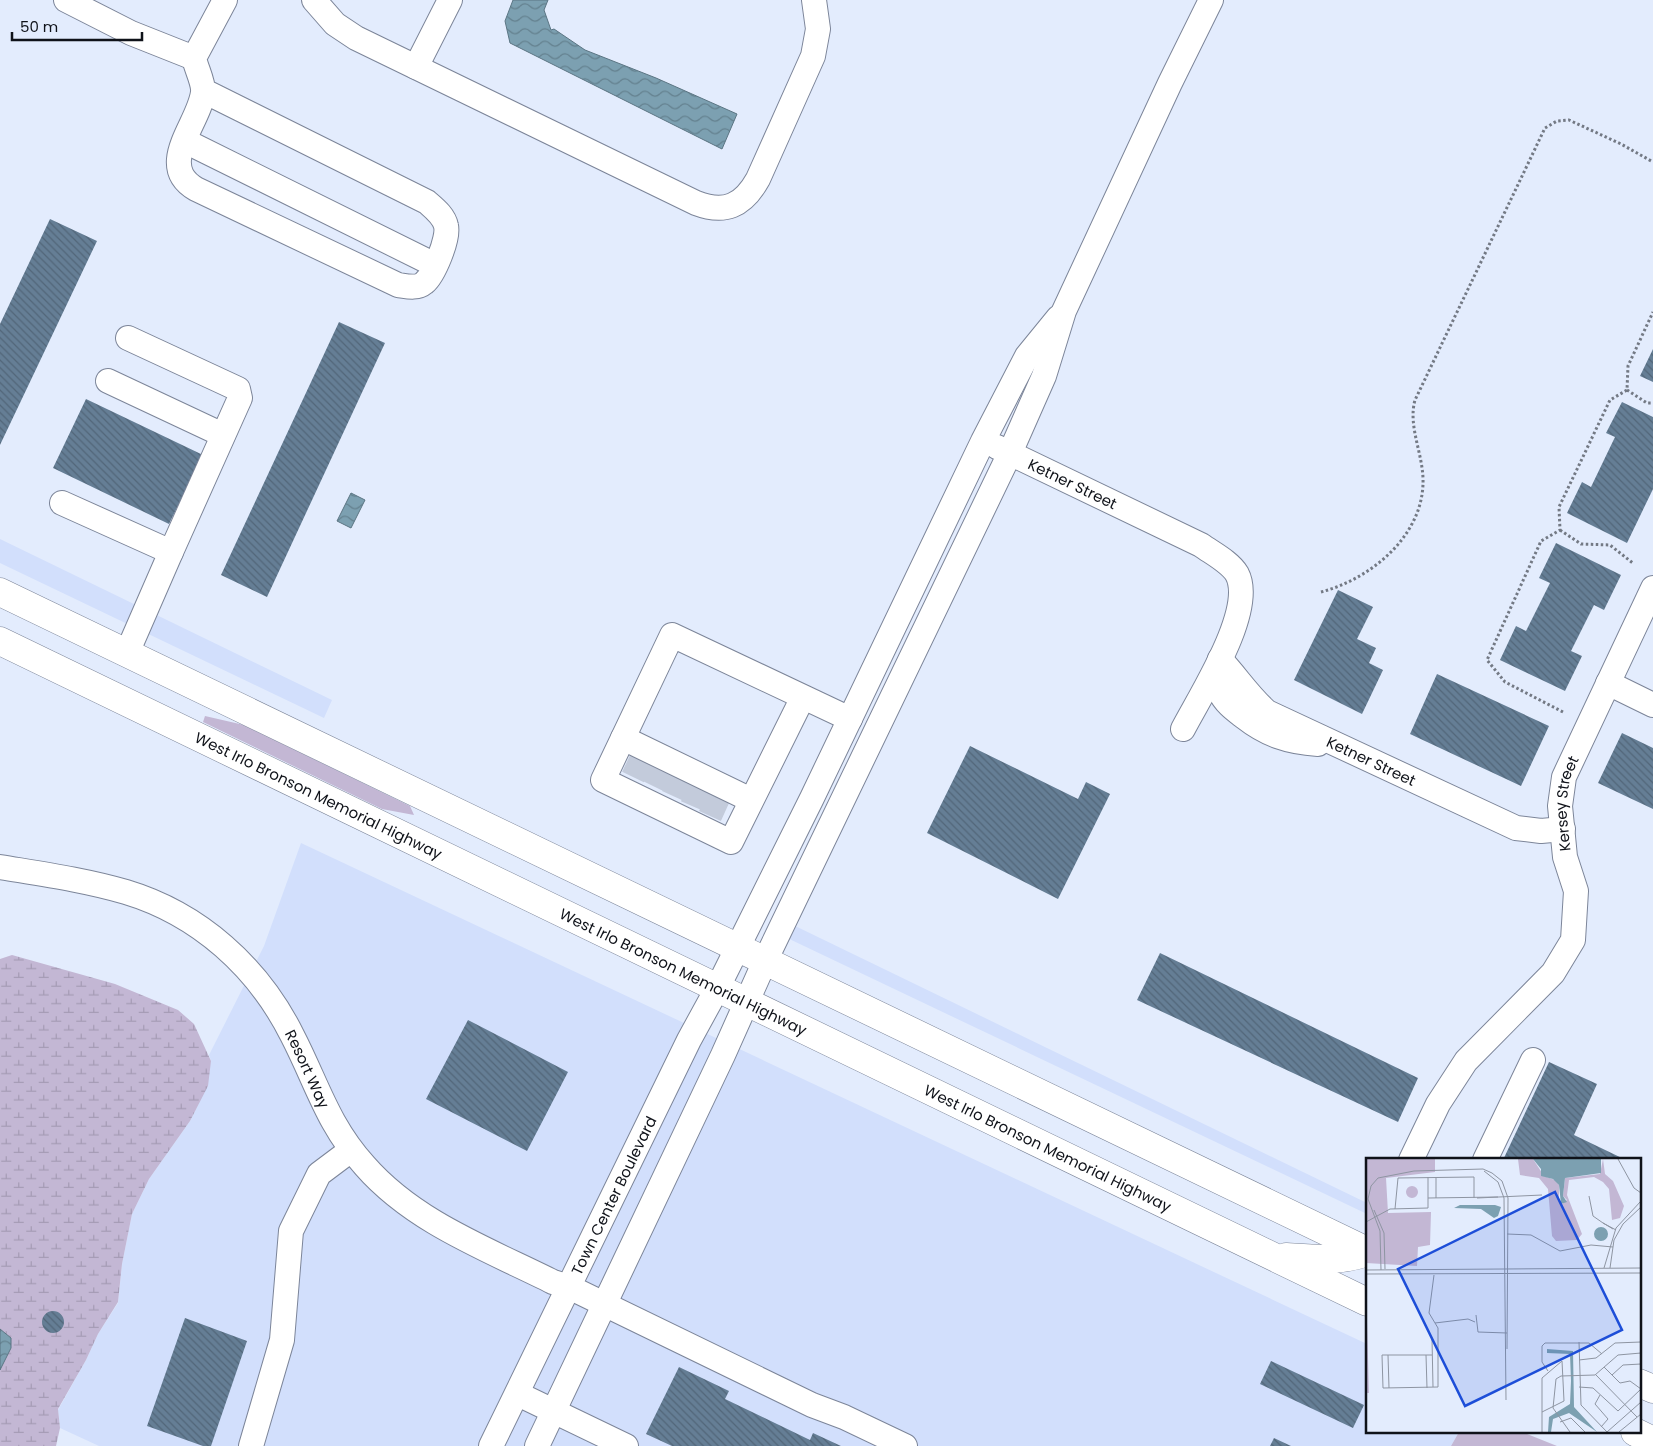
<svg xmlns="http://www.w3.org/2000/svg" width="1653" height="1446" font-family="Poppins,sans-serif">
<defs>
<pattern id="wetland-marsh" width="20" height="14" patternUnits="userSpaceOnUse" patternTransform="scale(1.25)"><rect width="20" height="14" fill="#c3b7d4"/><path d="M1 5h8M5 5V1M11 12h8M15 12V8" fill="none" stroke="#a69cb5"/></pattern>
<pattern id="water-waves" width="16" height="10" patternUnits="userSpaceOnUse" patternTransform="scale(1.25)"><rect width="16" height="10" fill="#7ca0b1"/><path d="M0 5q4-4 8 0t8 0" fill="none" stroke="#64818f"/></pattern>
<pattern id="building-back-hatch" width="6" height="6" patternUnits="userSpaceOnUse" patternTransform="scale(1.25)"><rect width="6" height="6" fill="#657e95"/><path d="M-1 5l2 2M0 0l6 6M5-1l2 2" fill="none" stroke="#526679"/></pattern>
</defs>
<rect width="100%" height="100%" fill="#e3ecfd"/>
<path fill="#d2dffc" d="M 0,539 L 332,700 L 324,718 L 0,563 Z
M 301,843 L 1367,1344 L 1367,1432 L 1459,1432 L 1451,1446 L 99,1446 L 60,1428 L 58,1410 L 86,1360 L 98,1334 L 118,1303 L 122,1264 L 132,1214 L 149,1179 L 190,1121 L 199,1103 L 211,1061 L 209,1055 L 264,946 Z
M 789,923 L 1367,1203 L 1367,1214 L 783,936 Z"/>
<path fill="#c3b7d4" d="M 205,716 L 244,725 L 410,806 L 414,815 L 382,809 L 203,722 Z
M 1459,1432 L 1522,1432 L 1557,1446 L 1451,1446 Z"/>
<path fill="url(#wetland-marsh)" d="M 12,955 L 115,984 L 178,1010 L 194,1024 L 211,1061 L 208,1086 L 190,1121 L 149,1179 L 132,1214 L 122,1264 L 118,1302 L 98,1334 L 86,1360 L 58,1409 L 60,1428 L 56,1446 L 0,1446 L 0,1370 L 11,1348 L 11,1338 L 0,1329 L 0,959 Z"/>
<path fill="url(#water-waves)" stroke="#5b7583" d="M 513,0 L 548,0 L 544,10 L 551,30 L 554,29 L 585,50 L 656,78 L 737,114 L 722,149 L 510,43 L 505,21 Z
M 351,493 L 365,500 L 351,528 L 337,521 Z
M 0,1329 L 11,1338 L 11,1348 L 0,1370 Z"/>
<path fill="url(#building-back-hatch)" d="M 50,219 L 97,241 L 0,445 L 0,324 Z
M 339,322 L 385,343 L 267,597 L 221,575 Z
M 1653,349 L 1653,382 L 1640,376 Z
M 86,399 L 203,455 L 169,524 L 53,468 Z
M 1622,402 L 1653,417 L 1653,489 L 1627,543 L 1567,513 L 1582,482 L 1591,487 L 1615,437 L 1606,433 Z
M 1556,543 L 1621,575 L 1604,610 L 1594,605 L 1571,651 L 1582,656 L 1565,691 L 1500,660 L 1516,626 L 1526,631 L 1550,583 L 1539,578 Z
M 1338,590 L 1373,607 L 1357,639 L 1376,648 L 1369,663 L 1383,670 L 1362,714 L 1294,680 Z
M 1437,674 L 1549,726 L 1521,786 L 1410,734 Z
M 1622,733 L 1653,748 L 1653,809 L 1598,783 Z
M 970,746 L 1078,799 L 1086,782 L 1110,794 L 1058,899 L 927,833 Z
M 1160,953 L 1418,1078 L 1398,1122 L 1137,1000 Z
M 468,1020 L 568,1072 L 527,1151 L 426,1099 Z
M 1549,1062 L 1597,1084 L 1574,1135 L 1626,1160 L 1503,1160 Z
M42 1322a11 11 0 1 1 22 0a11 11 0 1 1-22 0Z
M 185,1318 L 247,1341 L 211,1446 L 203,1446 L 147,1426 Z
M 1271,1361 L 1364,1405 L 1353,1428 L 1260,1384 Z
M 679,1367 L 729,1391 L 725,1399 L 810,1440 L 813,1433 L 841,1446 L 672,1446 L 646,1434 Z
M 1274,1438 L 1291,1446 L 1270,1446 Z"/>
<g fill="none" stroke-linecap="round" stroke-linejoin="round">
<path stroke="#c3cbdb" stroke-width="24" stroke-dasharray="24 12" stroke-linecap="butt" d="M 633,777 L 642,758
M 653,786 L 662,768
M 673,796 L 682,776
M 692,806 L 701,785
M 710,816 L 720,794"/>
<g stroke="#7c8599" stroke-width="26">
<g id="minor">
<path d="M 66,0 L 131,33 L 194,58"/>
<path d="M 314,0 L 335,24 L 356,38 L 696,203 C 725,214 743,206 758,179 L 813,56 L 818,29 L 814,0"/>
<path d="M 416,67 L 450,0"/>
<path d="M 204,91 L 427,202 C 435,209 444,216 446,226 C 449,238 434,275 424,283 C 417,289 406,286 398,285 L 196,189 C 155,165 200,123 203,92 C 204,83 196,68 194,58 L 225,0"/>
<path d="M 185,141 L 435,265"/>
<path d="M 128,338 L 238,389 L 240,398 L 171,552"/>
<path d="M 108,381 L 223,435"/>
<path id="s1" d="M 997,447 L 1201,545 C 1212,553 1230,562 1237,574 C 1256,610 1200,696 1183,729"/>
<path d="M 62,503 L 171,552 L 127,653"/>
<path id="s2" d="M 1220,659 C 1237,677 1248,695 1267,712 L 1516,828 L 1541,831 L 1563,829"/>
<path d="M 1219,662 C 1218,672 1216,682 1220,692 C 1225,703 1235,710 1244,717 C 1267,735 1288,742 1318,744"/>
<path d="M 1608,683 L 1653,705"/>
<path d="M 803,697 L 731,842 L 603,780 L 672,635 L 850,719"/>
<path d="M 623,738 L 751,800"/>
<path id="s3" d="M 0,867 C 42,874 85,880 126,892 C 199,914 258,967 292,1035 C 317,1083 327,1124 365,1166 C 414,1222 487,1249 553,1282 L 569,1287 L 812,1405 L 844,1417 L 905,1446"/>
<path id="s4" d="M 1411,1160 L 1438,1104 L 1466,1061 L 1553,973 L 1573,940 L 1576,891 L 1565,857 L 1560,806 L 1564,777 L 1653,588"/>
<path d="M 1485,1160 L 1533,1060"/>
<path d="M 518,1394 L 626,1446"/>
<path d="M 251,1446 L 282,1340 L 291,1231 L 319,1174 L 351,1150"/>
<path id="s5" d="M 491,1446 L 689,1040 L 718,987 L 812,798 L 983,441 L 1027,356 L 1058,318"/>
<path d="M 537,1446 L 723,1055 L 765,961 L 1010,453 L 1044,376 L 1064,311 L 1170,83 L 1211,0"/>
</g>
</g>
<g stroke="#7c8599" stroke-width="29">
<g id="highway">
<path d="M 0,592 L 1367,1251"/>
<path id="s6" d="M 0,641 L 1367,1302"/>
<path d="M 1286,1257 C 1315,1259 1340,1262 1367,1252"/>
<path d="M 1639,1383 L 1653,1389"/>
<path d="M 1635,1432 L 1653,1441"/>
</g>
</g>
<path stroke="#737984" stroke-width="3" stroke-dasharray="2.5 2.5" stroke-linecap="butt" d="M 1627,390 L 1647,403 L 1653,403
M 1560,530 L 1581,544 L 1610,545 L 1634,564
M 1321,592 C 1371,579 1425,535 1423,478 C 1422,452 1408,425 1415,400 L 1545,128 L 1557,121 L 1569,120 L 1621,144 L 1653,162
M 1563,712 L 1505,682 L 1487,660 L 1541,541 L 1560,530 L 1559,507 L 1610,400 L 1627,390 L 1628,366 L 1653,312"/>
<use href="#minor" stroke="#fff" stroke-width="24"/>
<use href="#highway" stroke="#fff" stroke-width="28"/>
</g>
<g text-anchor="middle" dominant-baseline="central" stroke-width="4" stroke-linejoin="round" paint-order="stroke">
<g font-size="15" fill="#0f1219" stroke="#e3ecfd">
<text stroke="none"><textPath href="#s1" startOffset="84">Ketner Street</textPath></text>
<text stroke="none"><textPath href="#s2" startOffset="186">Ketner Street</textPath></text>
<text stroke="none"><textPath href="#s6" startOffset="354">West Irlo Bronson Memorial Highway</textPath></text>
<text stroke="none"><textPath href="#s4" startOffset="415">Kersey Street</textPath></text>
<text stroke="none"><textPath href="#s6" startOffset="759">West Irlo Bronson Memorial Highway</textPath></text>
<text stroke="none"><textPath href="#s3" startOffset="391">Resort Way</textPath></text>
<text stroke="none"><textPath href="#s6" startOffset="1164">West Irlo Bronson Memorial Highway</textPath></text>
<text stroke="none"><textPath href="#s5" startOffset="279">Town Center Boulevard</textPath></text>
</g>
</g>
<g transform="translate(1366 1158)">
<rect width="275" height="275" fill="#e3ecfd"/>
<path d="M 0,1 L 69,1 L 69,14 L 20,20 L 22,55 L 65,54 L 64,87 L 52,89 L 51,108 L 0,105 ZM40 34a6 6 0 1 1 12 0a6 6 0 1 1-12 0Z" fill="#c3b7d4"/>
<path d="M 0,129 L 3,235 L 0,235 Z" fill="#c3b7d4"/>
<path d="M 152,1 L 167,1 L 178,18 L 189,22 L 193,27 L 193,44 L 196,46 L 201,42 L 197,38 L 199,20 L 234,16 L 237,1 L 239,16 L 247,23 L 258,48 L 254,60 L 246,62 L 243,31 L 237,24 L 228,19 L 203,22 L 201,37 L 216,76 L 211,82 L 190,83 L 186,78 L 182,31 L 173,20 L 154,17 Z" fill="#c3b7d4"/>
<path d="M 167,1 L 235,1 L 235,15 L 199,20 L 197,38 L 201,44 L 195,46 L 193,27 L 187,21 L 175,18 L 175,11 ZM 94,47 L 129,47 L 135,49 L 132,58 L 128,60 L 115,51 L 88,50 ZM228 76a7 7 0 1 1 14 0a7 7 0 1 1-14 0ZM 181,191 L 207,193 L 208,249 L 231,274 L 203,255 L 187,261 L 185,274 L 182,274 L 183,259 L 204,246 L 205,223 L 204,196 L 181,195 Z" fill="#7ca0b1"/>
<path fill="none" stroke="#8e95a2" stroke-width="1" d="M 252,1 L 268,30 L 275,35M 118,13 L 132,24 L 138,40 L 140,242M 70,19 L 70,40M 223,38 L 227,58 L 237,65M 62,40 L 132,39M 111,40 L 176,37M 29,51 L 32,20 L 108,19 L 108,40M 8,52 L 18,75 L 19,111M 0,64 L 24,51 L 62,50 L 62,19M 247,71 L 237,65 L 250,72M 141,76 L 165,77 L 194,93 L 225,87 L 247,89M 238,110 L 250,70 L 275,43M 244,110 L 248,82 L 257,66 L 275,49M 0,112 L 275,110M 15,112 L 14,73 L 2,41 L 5,28 L 12,20 L 48,13 L 117,11 L 126,15 L 136,23 L 142,40 L 141,191M 0,116 L 275,115M 110,157 L 112,174 L 141,175M 69,165 L 102,161 L 109,164M 66,181 L 67,229M 213,184 L 215,247 L 241,274M 22,197 L 23,230M 60,197 L 61,230M 66,197 L 16,197 L 17,230 L 72,229 L 72,170 L 63,155 L 68,117M 213,202 L 230,200 L 249,185 L 275,184M 238,209 L 254,225 L 264,223 L 275,231M 182,213 L 176,204 L 176,188 L 179,185 L 223,185 L 236,196M 230,217 L 271,259M 246,217 L 257,207 L 275,206M 213,229 L 227,230 L 252,253 L 275,231M 234,237 L 229,246 L 242,261 L 235,269M 194,264 L 205,260 L 219,274M 176,274 L 176,220 L 196,203 L 198,243 L 176,254M 204,274 L 187,250 L 190,221 L 195,218 L 229,217 L 252,197 L 275,195M 241,274 L 275,244M 253,274 L 275,256"/>
<path fill="#1d4ed8" fill-opacity="0.15" stroke="#1d4ed8" stroke-width="2.5" d="M 189,34 L 256,172 L 99,248 L 32,111 Z"/>
<rect width="275" height="275" fill="none" stroke="#0f1219" stroke-width="2.5"/>
</g>
<path d="M12 32v8h130v-8" fill="none" stroke="#0f1219" stroke-width="2.5"/>
<text x="20" y="32" font-size="15" fill="#0f1219" stroke="#e3ecfd" stroke-width="4" paint-order="stroke">50 m</text>
</svg>
